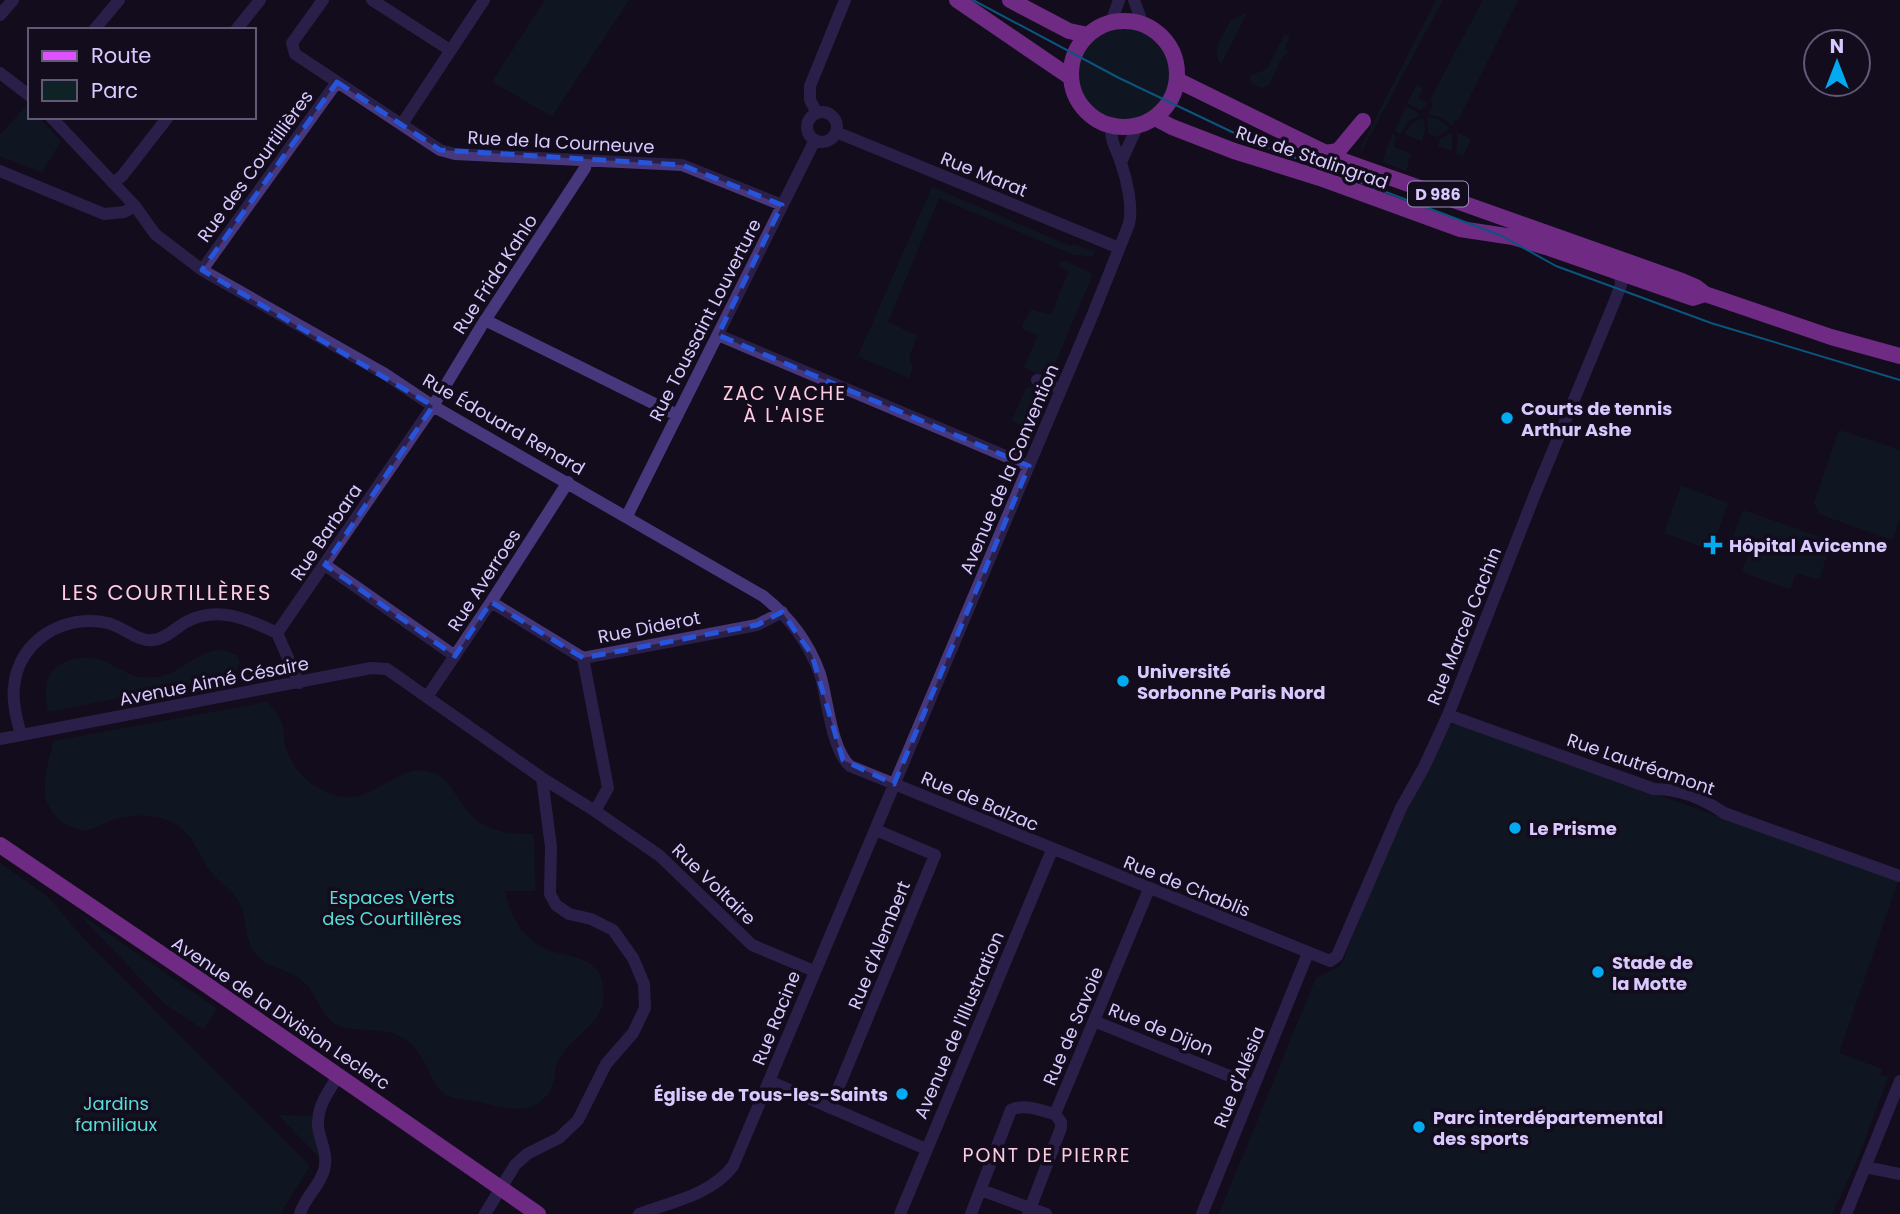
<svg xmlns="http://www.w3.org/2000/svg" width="1900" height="1214" font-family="Poppins,sans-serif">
<rect width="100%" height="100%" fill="#120c1d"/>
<path fill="#0f2327" d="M 545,0 L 629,0 L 552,116 L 492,82 Z
M 1436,0 L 1443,0 L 1360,154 L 1361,147 Z
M 1483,0 L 1518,0 L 1458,120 L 1456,119 L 1452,126 L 1441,117 L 1429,115 L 1433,102 L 1430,100 Z
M 1247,13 L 1221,64 C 1210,50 1224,34 1231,20 Z
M1077 75a47 47 0 1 1 94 0a47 47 0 1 1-94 0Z
M 1285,34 L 1290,36 L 1284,49 L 1290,53 L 1283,56 L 1268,86 L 1262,88 L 1251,83 L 1250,76 L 1267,69 Z
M 1417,85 L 1423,88 L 1418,98 L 1428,103 L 1421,110 L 1407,103 Z
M 27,105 L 30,108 L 30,117 L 38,117 L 61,141 L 42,172 L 0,156 L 0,135 Z
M 1406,106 L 1419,113 L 1418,117 L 1410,120 L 1400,134 L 1395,131 Z
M 1428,117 L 1440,120 L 1449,128 L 1448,130 L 1436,137 L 1428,133 Z
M 1423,118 L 1425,129 L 1422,141 L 1404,134 L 1412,123 Z
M 1456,132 L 1471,139 L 1463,156 L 1456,153 L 1458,140 Z
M 1452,133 L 1452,151 L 1438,146 L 1440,139 Z
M 1392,134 L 1396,136 L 1393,147 L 1411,154 L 1406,171 L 1382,162 Z
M 932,187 L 1070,246 L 1074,244 L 1095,252 L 1092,256 L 1074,255 L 939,198 L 888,322 L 917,336 L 909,358 L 913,367 L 909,378 L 858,356 Z
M 1065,261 L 1093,274 L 1054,366 L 1042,369 L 1040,375 L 1024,367 L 1038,335 L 1024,330 L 1022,325 L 1031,310 L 1051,315 L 1069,271 L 1059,266 L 1061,262 Z
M 1035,386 L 1041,396 L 1028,428 L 1012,421 L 1026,388 Z
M 1839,430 L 1900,450 L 1900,519 L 1892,540 L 1819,514 L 1814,503 Z
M 1681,486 L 1728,503 L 1713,545 L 1705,548 L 1664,533 Z
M 1743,510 L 1831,541 L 1820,577 L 1815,579 L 1796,573 L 1790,589 L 1742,572 L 1748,556 L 1729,548 Z
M 221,650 L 237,655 L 240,662 L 235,671 L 221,680 L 170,688 L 48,712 C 47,701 44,690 48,679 C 55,660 83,654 100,660 C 124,668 127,680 156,677 C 182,674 196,651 221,650 Z
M 267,702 C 272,707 277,712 280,719 C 285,727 283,736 285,745 C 289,760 299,775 312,784 C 367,823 388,764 426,771 C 447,775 452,790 463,806 C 480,831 507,835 534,834 L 535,891 L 505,891 C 510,917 524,942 551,951 C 572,958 599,957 603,986 C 609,1027 571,1031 557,1063 C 554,1071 555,1081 551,1089 C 535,1117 507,1109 481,1102 C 469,1099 456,1101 445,1094 C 429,1083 428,1054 405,1039 C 383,1024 353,1035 334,1023 C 320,1013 316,992 303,981 C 289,969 269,969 257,955 C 245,942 248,922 241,906 C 235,892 222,885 213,874 C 200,860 197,840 180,827 C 162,813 131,813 109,821 C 101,824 93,830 85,830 C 67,829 51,816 46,799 C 42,781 50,759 53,741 Z
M 1457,723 L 1898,881 L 1839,1053 L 1882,1069 L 1880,1075 L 1888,1077 L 1860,1153 L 1832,1214 L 1219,1214 L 1316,978 L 1341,966 L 1388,849 L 1449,726 Z
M 0,863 L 47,896 L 83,938 L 310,1166 L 280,1214 L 0,1214 Z
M 77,912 L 217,1009 L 203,1029 L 165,1004 Z
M 278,1115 L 311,1116 L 322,1160 Z"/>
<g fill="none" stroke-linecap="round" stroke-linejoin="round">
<path stroke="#47377c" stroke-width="12" d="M 323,0 L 292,43 L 295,54 L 440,150 L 455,154 L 682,165 L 782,205
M 372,0 L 450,50
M 1134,0 L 1143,25
M 0,15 L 13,0
M 1111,23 L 1119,0
M 94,30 L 119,0
M 236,30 L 260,0
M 0,73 L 30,96
M807 127a15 15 0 1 1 30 0a15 15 0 1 1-30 0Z
M 817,113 L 810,100 L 810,86 L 845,0
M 51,117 L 135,206 L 155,234 L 202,270 L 385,374 L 433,406 L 763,596 C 790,618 808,641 820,674 C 828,700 831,749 850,766 L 1330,961 L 1337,956 L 1401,808 L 1424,767 L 1448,715 L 1535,494 L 1614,303 L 1621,285 L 1620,273
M 402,124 L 484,0
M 836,132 L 1119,248
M 1121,162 L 1138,125
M 0,171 L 104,214 L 124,212 L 135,206
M 113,183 L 122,176 L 168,117
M 202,270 L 337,82
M 485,320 L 677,415
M 718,335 L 1029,466
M 1037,380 L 1061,390
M 627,516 L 815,140
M 325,565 L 455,656
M 491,602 L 583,658 L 757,625 L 782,612
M 583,658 L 608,788 L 595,811 L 660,856 L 752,945 L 814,971
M 299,683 L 277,633 L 433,406 L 482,325 L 585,168 L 586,162
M 427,697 L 491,602 L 568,482
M 1448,715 L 1654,789 C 1679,789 1704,799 1724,813 L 1900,876
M 21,735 C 17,720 12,702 14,687 C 18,640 65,613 108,623 C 123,627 138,642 153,640 C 166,639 175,628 186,622 C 217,605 248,619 277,633
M 0,739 L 371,668 L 387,669 L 542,778 L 595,811
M 1094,1021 L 1254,1086
M 769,1081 L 926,1149
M 830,1108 L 935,855 L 876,830
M 1055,1114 L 1149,889
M 1865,1167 L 1900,1174
M 981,1190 L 1046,1214
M 300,1214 C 304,1198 320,1186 324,1170 C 328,1156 322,1145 319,1132 C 314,1110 327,1094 338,1076
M 485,1214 L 515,1165 L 527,1154 L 559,1138 L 578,1120 L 606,1064 L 633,1033 L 645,1008 L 644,984 L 633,958 L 613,930 L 591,919 L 569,914 L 556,905 L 550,894 L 551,847 L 542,778
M 639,1214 C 671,1202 711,1195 733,1166 L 1093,314 L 1129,224 C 1133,207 1127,180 1121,163 C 1116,146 1111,146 1111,126
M 900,1214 L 1052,850
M 971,1214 L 1011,1110 C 1023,1103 1042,1111 1055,1114
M 1028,1214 L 1061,1128 L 1061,1122 L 1055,1114
M 1202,1214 L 1308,953
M 1846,1214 L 1900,1081"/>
<path stroke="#df50fe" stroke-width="16" d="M 957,0 L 1070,77
M 1010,0 L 1069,31 L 1088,35
M1071 74a53 53 0 1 1 106 0a53 53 0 1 1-106 0Z
M 1177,80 L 1338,159 L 1682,281 L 1696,287 L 1705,294 L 1831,337 L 1900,356
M 1155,118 L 1172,127 L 1234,151 L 1320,178 L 1460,229 L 1513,237 L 1546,247 L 1693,298 L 1705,294
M 1325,153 L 1338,151 L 1363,121
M 0,845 L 204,983 L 538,1214"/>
<path stroke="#02abf1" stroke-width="2" d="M 973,0 L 1119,78 L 1251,141 L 1502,236 L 1556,266 L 1711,323 L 1900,380"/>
</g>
<path d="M0 0H1900V1214H0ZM 337,82 L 440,150 L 682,165 L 782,205 L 718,335 L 1029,466 L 894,784 L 843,760 L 812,655 L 782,612 L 757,625 L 583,658 L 491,602 L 455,656 L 325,565 L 433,406 L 202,270 Z" fill="#120c1d" fill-opacity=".55" fill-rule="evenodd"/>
<path fill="none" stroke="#2654da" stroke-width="5" stroke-dasharray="14 9" stroke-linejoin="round" d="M 337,82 L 440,150 L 682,165 L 782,205 L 718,335 L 1029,466 L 894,784 L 843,760 L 812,655 L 782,612 L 757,625 L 583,658 L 491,602 L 455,656 L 325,565 L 433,406 L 202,270 Z"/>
<g fill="#02abf1" stroke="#120c1d" stroke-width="2.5">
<circle cx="1507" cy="418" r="7"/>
<path d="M1709.5 534.5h7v7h7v7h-7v7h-7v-7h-7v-7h7z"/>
<circle cx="1123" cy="681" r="7"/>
<circle cx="1515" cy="828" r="7"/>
<circle cx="1598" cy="972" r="7"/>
<circle cx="902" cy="1094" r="7"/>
<circle cx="1419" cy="1127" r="7"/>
</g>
<g text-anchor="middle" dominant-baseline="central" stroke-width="7" stroke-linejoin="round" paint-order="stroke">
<rect fill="#120c1d" stroke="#9d90bb" stroke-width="2" x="1408" y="181.5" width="60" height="25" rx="5"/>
<g font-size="16" font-weight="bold" fill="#d9c9ff">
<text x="1438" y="194">D 986</text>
</g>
<g font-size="18" fill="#d9c9ff" stroke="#120c1d">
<text transform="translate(561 142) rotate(3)">Rue de la Courneuve</text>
<text transform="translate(1312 157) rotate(19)">Rue de Stalingrad</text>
<text transform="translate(255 166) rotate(-54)">Rue des Courtillières</text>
<text transform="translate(984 174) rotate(22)">Rue Marat</text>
<text transform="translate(495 274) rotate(-57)">Rue Frida Kahlo</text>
<text transform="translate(705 320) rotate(-63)">Rue Toussaint Louverture</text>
<text transform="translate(504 424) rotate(30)">Rue Édouard Renard</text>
<text transform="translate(1009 469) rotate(-67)">Avenue de la Convention</text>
<text transform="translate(326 532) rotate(-56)">Rue Barbara</text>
<text transform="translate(484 580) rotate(-57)">Rue Averroes</text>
<text transform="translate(1464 626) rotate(-68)">Rue Marcel Cachin</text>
<text transform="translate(649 627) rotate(-11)">Rue Diderot</text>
<text transform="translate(214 681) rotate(-11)">Avenue Aimé Césaire</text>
<text transform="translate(1641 764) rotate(19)">Rue Lautréamont</text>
<text transform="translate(980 801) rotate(23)">Rue de Balzac</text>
<text transform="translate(714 884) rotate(44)">Rue Voltaire</text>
<text transform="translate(1187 886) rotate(22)">Rue de Chablis</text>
<text transform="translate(879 945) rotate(-68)">Rue d'Alembert</text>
<text transform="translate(281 1013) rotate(34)">Avenue de la Division Leclerc</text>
<text transform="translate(776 1018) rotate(-68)">Rue Racine</text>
<text transform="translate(959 1025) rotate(-67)">Avenue de l'Illustration</text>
<text transform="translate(1073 1026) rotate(-67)">Rue de Savoie</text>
<text transform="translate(1161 1029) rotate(22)">Rue de Dijon</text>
<text transform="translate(1239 1077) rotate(-68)">Rue d'Alésia</text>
</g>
<g font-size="18" font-weight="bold" fill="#d9c9ff" stroke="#120c1d" text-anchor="start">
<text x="1521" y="408">Courts de tennis<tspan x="1521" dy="21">Arthur Ashe</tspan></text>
<text x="1729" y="545">Hôpital Avicenne</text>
<text x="1137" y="671">Université<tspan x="1137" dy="21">Sorbonne Paris Nord</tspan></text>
<text x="1529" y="828">Le Prisme</text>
<text x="1612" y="962">Stade de<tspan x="1612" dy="21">la Motte</tspan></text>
<text x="888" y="1094" text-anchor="end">Église de Tous-les-Saints</text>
<text x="1433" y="1117">Parc interdépartemental<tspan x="1433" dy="21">des sports</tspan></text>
</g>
<g font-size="18" fill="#56ddd6" stroke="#120c1d">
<text x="392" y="897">Espaces Verts<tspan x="392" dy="21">des Courtillères</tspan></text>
<text x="116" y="1103">Jardins<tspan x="116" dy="21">familiaux</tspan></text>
</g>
<g font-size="19" letter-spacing="2" fill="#ffcbe1" stroke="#120c1d">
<text x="785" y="393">ZAC VACHE<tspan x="785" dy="22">À L'AISE</tspan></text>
<text x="1047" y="1155">PONT DE PIERRE</text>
</g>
<g font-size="21" letter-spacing="2" fill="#ffcbe1" stroke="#120c1d">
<text x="167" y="592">LES COURTILLÈRES</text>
</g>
</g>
<rect x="28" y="28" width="228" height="91" fill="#120c1d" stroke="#625877" stroke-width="2"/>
<rect x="42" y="51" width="35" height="10" fill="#df50fe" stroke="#625877" stroke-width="2"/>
<text x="91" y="63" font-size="21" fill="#d9c9ff">Route</text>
<rect x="42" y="80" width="35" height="21" fill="#0f2327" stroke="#625877" stroke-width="2"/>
<text x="91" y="98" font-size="21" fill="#d9c9ff">Parc</text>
<g transform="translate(1837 63)"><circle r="33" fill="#120c1d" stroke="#625877" stroke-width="2"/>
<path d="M0-5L12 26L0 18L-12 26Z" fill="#02abf1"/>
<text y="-10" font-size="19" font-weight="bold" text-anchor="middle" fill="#d9c9ff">N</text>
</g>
</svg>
